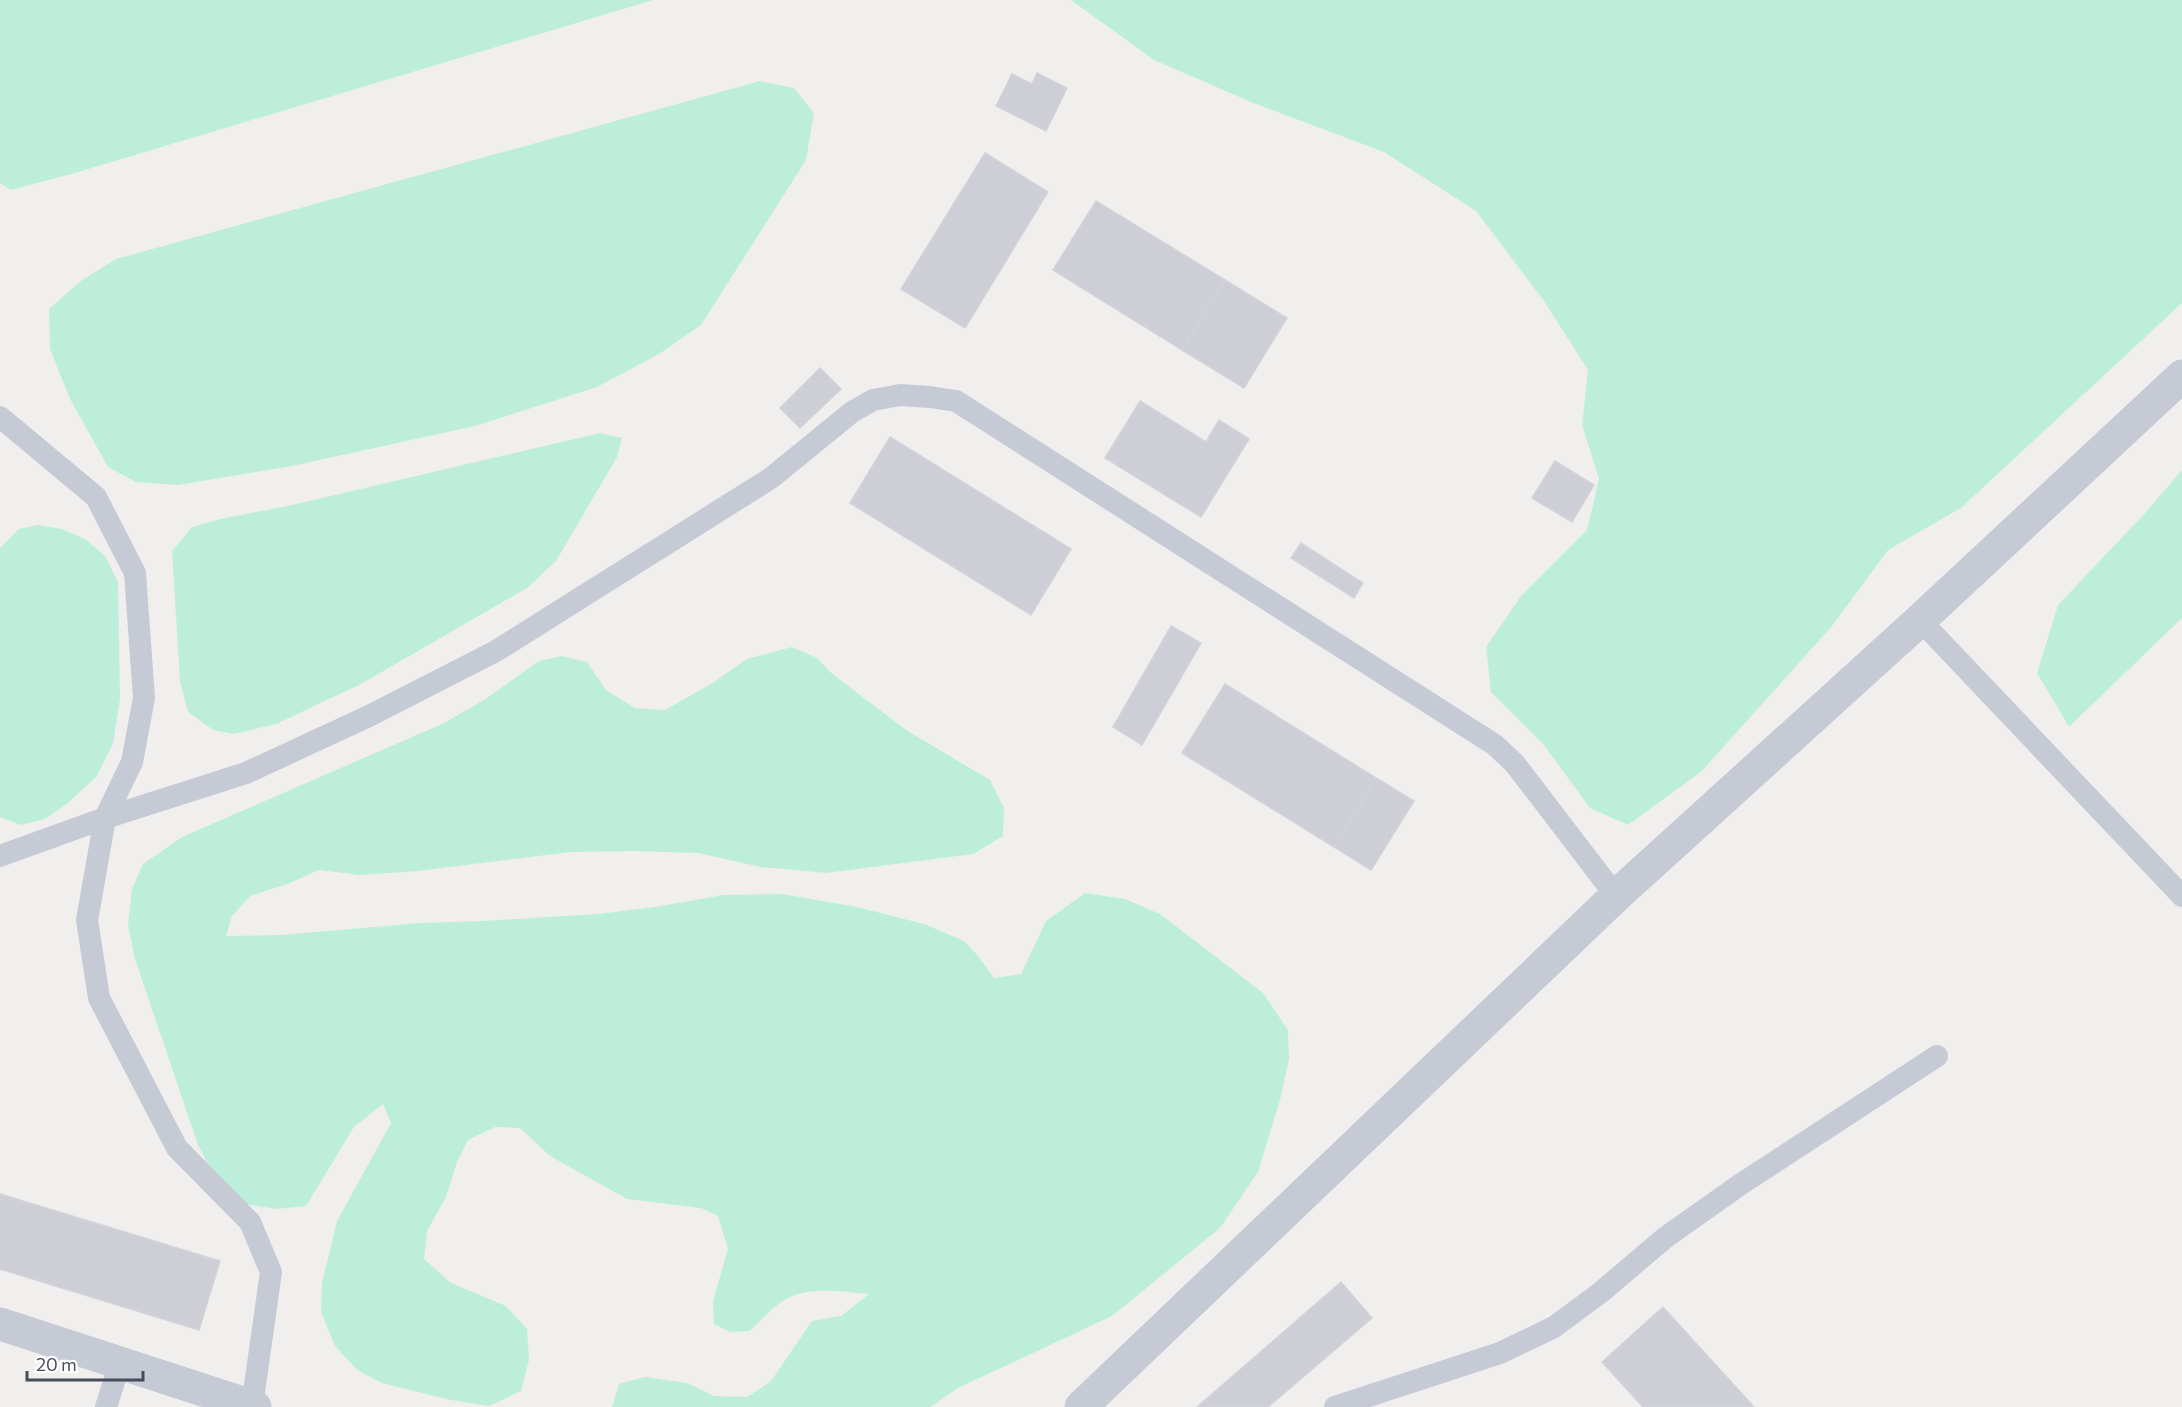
<svg xmlns="http://www.w3.org/2000/svg" width="2182" height="1407" font-family="Commissioner,sans-serif">
<rect width="100%" height="100%" fill="#f1efee"/>
<path fill="#bdeedc" d="M 0,0 L 653,0 L 75,173 L 11,190 L 0,183 Z
M 1071,0 L 2182,0 L 2182,303 L 1961,508 L 1888,550 L 1832,626 L 1702,771 L 1628,825 L 1590,808 L 1543,744 L 1491,692 L 1486,647 L 1521,596 L 1587,530 L 1599,479 L 1582,425 L 1588,370 L 1544,301 L 1476,211 L 1384,152 L 1251,102 L 1154,60 Z
M 760,81 L 794,88 L 814,113 L 806,160 L 701,325 L 659,354 L 597,387 L 475,426 L 292,466 L 178,485 L 136,482 L 108,467 L 70,399 L 50,349 L 49,309 L 82,280 L 116,259 Z
M 600,433 L 622,438 L 617,457 L 556,561 L 527,588 L 361,684 L 276,724 L 234,734 L 213,730 L 188,712 L 180,681 L 172,551 L 192,527 L 221,519 L 292,505 Z
M 2182,470 L 2182,618 L 2069,727 L 2037,673 L 2058,605 L 2146,512 Z
M 38,525 L 62,529 L 85,539 L 105,556 L 118,582 L 120,699 L 113,744 L 96,777 L 68,803 L 45,819 L 21,825 L 0,817 L 0,548 L 19,529 Z
M 792,647 L 817,658 L 830,672 L 906,730 L 990,780 L 1004,808 L 1003,836 L 973,854 L 826,873 L 761,867 L 698,853 L 634,851 L 571,852 L 418,871 L 360,875 L 319,870 L 287,884 L 250,896 L 232,916 L 226,936 L 280,935 L 420,923 L 482,921 L 598,914 L 655,907 L 723,895 L 783,894 L 857,907 L 924,924 L 964,941 L 978,956 L 994,978 L 1021,974 L 1046,921 L 1085,893 L 1125,899 L 1160,914 L 1263,993 L 1288,1030 L 1289,1059 L 1280,1100 L 1258,1172 L 1220,1228 L 1112,1316 L 958,1388 L 930,1407 L 612,1407 L 619,1384 L 645,1377 L 687,1383 L 714,1396 L 747,1397 L 771,1381 L 812,1321 L 841,1316 L 869,1294 C 846,1292 820,1287 798,1294 C 779,1299 763,1318 750,1331 L 730,1332 L 714,1324 L 713,1301 L 728,1249 L 718,1216 L 701,1208 L 627,1199 L 550,1156 L 520,1128 L 495,1127 L 468,1140 L 457,1162 L 446,1197 L 427,1231 L 424,1259 L 451,1283 L 506,1306 L 527,1329 L 529,1360 L 521,1391 L 489,1406 L 451,1400 L 382,1383 L 357,1370 L 335,1346 L 321,1312 L 322,1283 L 337,1221 L 391,1123 L 383,1104 L 354,1127 L 306,1206 L 277,1209 L 243,1204 L 221,1189 L 198,1145 L 135,959 L 128,925 L 132,889 L 143,864 L 182,837 L 444,723 L 487,698 L 539,661 L 562,656 L 587,662 L 606,690 L 635,708 L 665,710 L 714,682 L 747,659 Z"/>
<path fill="#cecfd6" stroke="#d2d3da" stroke-width="1.5" d="M 1037,73 L 1067,88 L 1046,131 L 996,106 L 1012,74 L 1032,84 Z
M 985,153 L 1048,192 L 965,328 L 901,289 Z
M 1096,201 L 1225,280 L 1182,350 L 1053,270 Z
M 1225,280 L 1287,318 L 1244,388 L 1182,350 Z
M 820,368 L 841,389 L 800,428 L 780,408 Z
M 1140,401 L 1206,442 L 1219,420 L 1249,439 L 1201,517 L 1105,458 Z
M 890,437 L 1071,549 L 1031,615 L 850,503 Z
M 1555,461 L 1594,485 L 1572,522 L 1532,498 Z
M 1301,543 L 1363,583 L 1354,598 L 1291,558 Z
M 1171,626 L 1201,643 L 1142,745 L 1113,727 Z
M 1225,684 L 1376,778 L 1334,847 L 1182,753 Z
M 1376,778 L 1414,801 L 1371,870 L 1334,847 Z
M 0,1194 L 220,1261 L 199,1330 L 0,1269 Z
M 1341,1282 L 1372,1318 L 1268,1407 L 1197,1407 Z
M 1663,1307 L 1754,1407 L 1643,1407 L 1602,1362 Z"/>
<g fill="none" stroke-linecap="round" stroke-linejoin="round">
<path stroke="#c5cad5" stroke-width="22" d="M 0,417 L 96,497 L 135,573 L 144,698 L 132,762 L 105,818 L 87,920 L 99,998 L 177,1148 L 250,1222 L 271,1272 L 252,1406
M 1920,620 L 2182,896
M 0,856 L 105,818 L 246,773 L 369,716 L 496,651 L 771,478 L 852,412 L 873,400 L 900,395 L 930,397 L 956,401 L 1495,745 L 1515,764 L 1616,896
M 106,1407 L 120,1363
M 1335,1407 L 1500,1353 L 1554,1327 L 1600,1293 L 1666,1237 L 1741,1184 L 1937,1056"/>
<path stroke="#c5cad5" stroke-width="33" d="M 0,1324 L 255,1407
M 1081,1407 L 1616,896 L 1920,620 L 2182,376"/>
</g>
<path d="M27 1371v9h116v-9" fill="none" stroke="#474d5b" stroke-width="3"/>
<text x="36" y="1371" font-size="18" fill="#474d5b" stroke="#ffffff" stroke-width="4.5" paint-order="stroke">20 m</text>
</svg>
